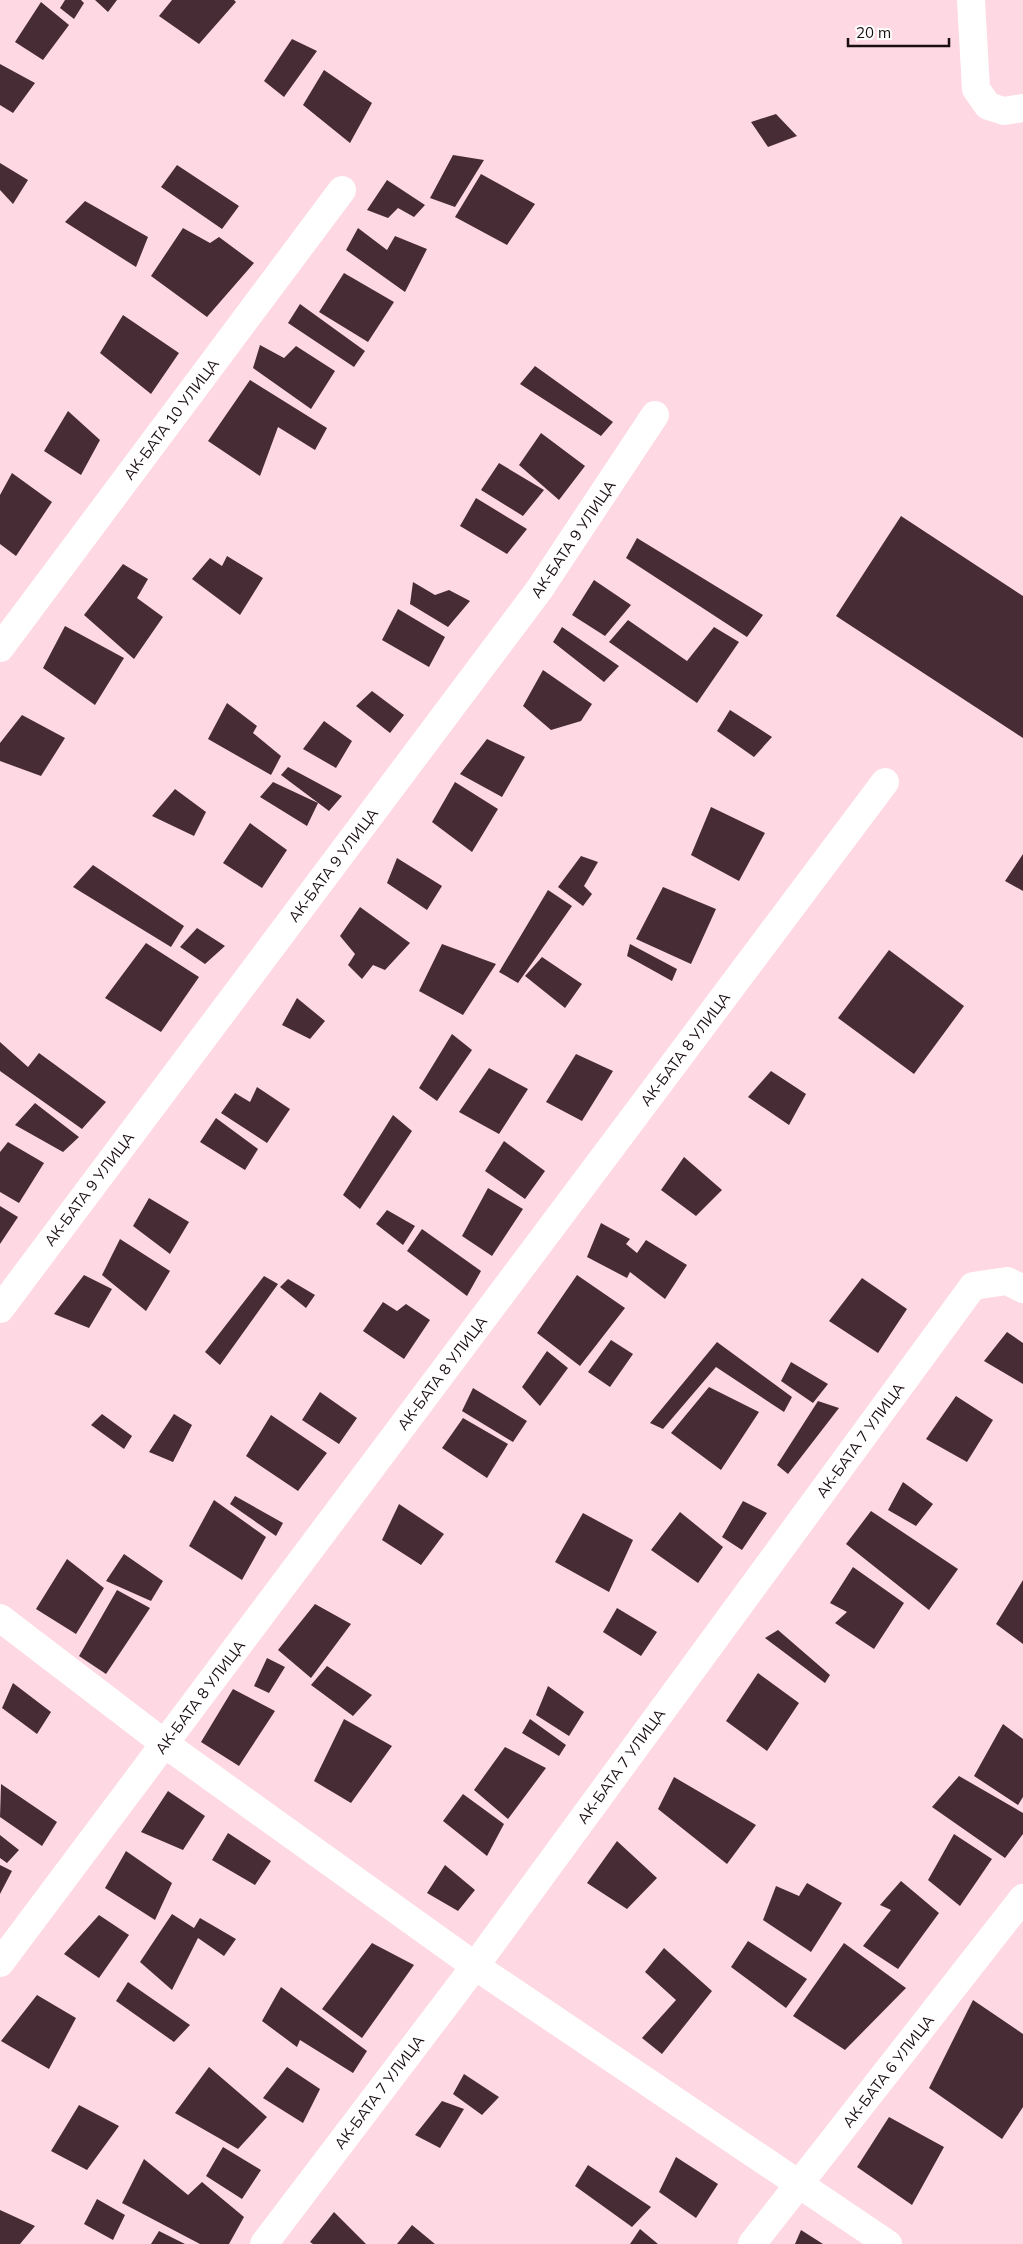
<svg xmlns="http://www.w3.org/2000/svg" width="1023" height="2244" font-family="Mulish,sans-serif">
<rect width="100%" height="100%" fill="#fed9e3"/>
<path fill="#482c35" d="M 65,0 L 81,0 L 84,3 L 74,19 L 60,8 Z
M 95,0 L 117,0 L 108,12 Z
M 172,0 L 234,0 L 236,2 L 199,44 L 159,16 Z
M 41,2 L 69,25 L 43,60 L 15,42 Z
M 292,39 L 317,51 L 284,97 L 264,81 Z
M 0,64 L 35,83 L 13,113 L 0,105 Z
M 324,70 L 372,103 L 350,143 L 303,105 Z
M 776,114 L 797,136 L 768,147 L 751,122 Z
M 453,155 L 484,160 L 455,207 L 430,198 Z
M 0,163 L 28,180 L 13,204 L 0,190 Z
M 177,165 L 239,206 L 222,229 L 161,187 Z
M 481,174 L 535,204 L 507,245 L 455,217 Z
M 387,180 L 425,205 L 414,217 L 398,208 L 388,218 L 367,210 Z
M 85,201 L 148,237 L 136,267 L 65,222 Z
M 183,228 L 210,243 L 219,237 L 254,263 L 207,317 L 151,276 Z
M 358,228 L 387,250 L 395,236 L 427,249 L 405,292 L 346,250 Z
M 344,273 L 394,302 L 368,342 L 319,312 Z
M 300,304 L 365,351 L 354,367 L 288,323 Z
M 123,315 L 179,353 L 151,394 L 100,353 Z
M 260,345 L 284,358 L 296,346 L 335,371 L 311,409 L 253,368 Z
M 535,366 L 613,422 L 601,436 L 520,384 Z
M 250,380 L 327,428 L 315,450 L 278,427 L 260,476 L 208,441 Z
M 68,411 L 100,440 L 81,475 L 44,451 Z
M 541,433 L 585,466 L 559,500 L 519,465 Z
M 499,463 L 544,490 L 523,516 L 481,490 Z
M 12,473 L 52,502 L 16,556 L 0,544 L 0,495 Z
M 476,498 L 527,529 L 507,554 L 460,526 Z
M 901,516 L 1023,596 L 1023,738 L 836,616 Z
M 637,538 L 763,615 L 747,637 L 626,558 Z
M 227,556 L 263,578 L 240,615 L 192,579 L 210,558 L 222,566 Z
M 123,564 L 148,579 L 137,598 L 163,617 L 134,659 L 84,615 Z
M 594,580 L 631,605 L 605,636 L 572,615 Z
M 413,582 L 435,595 L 449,590 L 470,601 L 448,627 L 410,604 Z
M 398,609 L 445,637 L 429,667 L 382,640 Z
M 628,620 L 687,661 L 714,627 L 739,642 L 697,703 L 609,642 Z
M 65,626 L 124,658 L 95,705 L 43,668 Z
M 562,627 L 619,666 L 604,682 L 553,642 Z
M 543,670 L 592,704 L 581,721 L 551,730 L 523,706 Z
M 372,691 L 404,715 L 390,733 L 356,706 Z
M 227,703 L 257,726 L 253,733 L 281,756 L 271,775 L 208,739 Z
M 730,710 L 772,737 L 754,757 L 717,731 Z
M 22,715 L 65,738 L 41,776 L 0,761 L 0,743 Z
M 324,721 L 352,741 L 336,768 L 303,749 Z
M 487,739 L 525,757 L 502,797 L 460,774 Z
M 288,767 L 342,796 L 329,811 L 281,775 Z
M 273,782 L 318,803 L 307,826 L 260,797 Z
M 455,782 L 498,809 L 472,852 L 432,822 Z
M 175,789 L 206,812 L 194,836 L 152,816 Z
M 711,807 L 765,833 L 739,881 L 691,855 Z
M 250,823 L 287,850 L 262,888 L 223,863 Z
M 1023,854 L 1023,891 L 1005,881 Z
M 581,856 L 598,862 L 584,886 L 592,894 L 583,906 L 558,887 Z
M 397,858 L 442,886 L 427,910 L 387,883 Z
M 93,865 L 184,926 L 171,947 L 73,887 Z
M 663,887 L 716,909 L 691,964 L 636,939 Z
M 548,890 L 572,906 L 518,983 L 499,972 Z
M 360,907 L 410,943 L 385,970 L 373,965 L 362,979 L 348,965 L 355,954 L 340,936 Z
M 197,928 L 225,946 L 205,964 L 180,947 Z
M 146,943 L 199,977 L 161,1032 L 105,998 Z
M 442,944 L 496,964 L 463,1015 L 419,991 Z
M 630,944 L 677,969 L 672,981 L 627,956 Z
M 889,950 L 964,1006 L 914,1074 L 838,1018 Z
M 542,957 L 582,984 L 565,1008 L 525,976 Z
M 297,998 L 325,1021 L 310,1039 L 282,1025 Z
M 452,1034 L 472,1050 L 437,1101 L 419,1088 Z
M 0,1042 L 28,1067 L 39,1053 L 106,1102 L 82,1129 L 0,1071 Z
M 576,1054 L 613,1071 L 582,1121 L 546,1102 Z
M 489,1068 L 528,1089 L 499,1134 L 459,1112 Z
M 771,1071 L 806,1094 L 789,1125 L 748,1097 Z
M 257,1087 L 290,1109 L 267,1143 L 221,1113 L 235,1093 L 250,1102 Z
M 35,1103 L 79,1137 L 63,1152 L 15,1125 Z
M 393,1115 L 412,1131 L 360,1209 L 343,1195 Z
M 216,1118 L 258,1149 L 245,1170 L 200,1142 Z
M 504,1141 L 545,1171 L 525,1199 L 485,1171 Z
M 8,1142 L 44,1163 L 19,1203 L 0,1192 L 0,1152 Z
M 684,1157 L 722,1190 L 696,1216 L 661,1190 Z
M 488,1188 L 523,1209 L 492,1256 L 462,1236 Z
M 149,1198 L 189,1222 L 170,1254 L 133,1226 Z
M 0,1206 L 18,1217 L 0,1244 Z
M 387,1210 L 415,1226 L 403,1245 L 376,1224 Z
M 601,1223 L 630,1239 L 626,1244 L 637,1253 L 646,1240 L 687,1265 L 665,1299 L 630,1272 L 627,1278 L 587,1257 Z
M 422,1229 L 481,1271 L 467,1296 L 407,1251 Z
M 120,1239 L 170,1271 L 146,1311 L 102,1275 Z
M 84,1275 L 112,1289 L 89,1328 L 54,1314 Z
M 577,1275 L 625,1308 L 580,1366 L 537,1333 Z
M 264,1276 L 278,1284 L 220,1365 L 205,1352 Z
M 862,1278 L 907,1309 L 878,1353 L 829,1321 Z
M 288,1279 L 315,1295 L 306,1308 L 280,1287 Z
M 383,1302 L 397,1311 L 406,1304 L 430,1320 L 404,1359 L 363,1331 Z
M 1007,1332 L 1023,1343 L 1023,1384 L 984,1361 Z
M 611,1340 L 633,1354 L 610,1387 L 588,1372 Z
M 717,1342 L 792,1397 L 784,1412 L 716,1367 L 663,1429 L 650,1423 Z
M 547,1351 L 568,1368 L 540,1406 L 522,1387 Z
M 791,1362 L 828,1384 L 813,1403 L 781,1381 Z
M 709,1387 L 759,1412 L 721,1470 L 671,1433 Z
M 473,1388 L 527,1421 L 513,1442 L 462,1411 Z
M 320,1392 L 357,1418 L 339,1444 L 302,1420 Z
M 956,1396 L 993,1420 L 967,1462 L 926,1439 Z
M 818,1401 L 839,1408 L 788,1474 L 777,1465 Z
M 102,1414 L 132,1436 L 124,1449 L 91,1425 Z
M 174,1414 L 192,1425 L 173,1462 L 149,1452 Z
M 271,1415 L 327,1453 L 298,1491 L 246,1456 Z
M 463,1418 L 508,1444 L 487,1478 L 442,1448 Z
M 903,1482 L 933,1504 L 916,1526 L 888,1510 Z
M 235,1496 L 283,1523 L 276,1536 L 230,1504 Z
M 214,1500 L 266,1537 L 242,1580 L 189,1546 Z
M 743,1501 L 767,1513 L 742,1550 L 722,1537 Z
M 399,1504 L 444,1534 L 421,1565 L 382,1540 Z
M 871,1511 L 958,1569 L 929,1610 L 846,1544 Z
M 680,1512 L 723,1547 L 698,1583 L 651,1550 Z
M 583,1513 L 633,1540 L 609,1592 L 555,1562 Z
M 124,1554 L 163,1581 L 151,1601 L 106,1581 Z
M 67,1559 L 104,1588 L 76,1634 L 36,1609 Z
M 853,1567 L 904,1603 L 874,1649 L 835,1623 L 847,1612 L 830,1603 Z
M 1023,1580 L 1023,1644 L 996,1624 Z
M 117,1590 L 150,1608 L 106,1674 L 79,1656 Z
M 315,1604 L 351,1624 L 311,1678 L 278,1650 Z
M 617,1608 L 657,1632 L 641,1656 L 603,1632 Z
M 778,1630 L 830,1675 L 825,1683 L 765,1638 Z
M 267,1658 L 285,1667 L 269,1693 L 254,1686 Z
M 327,1666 L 372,1695 L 353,1716 L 311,1685 Z
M 758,1673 L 799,1703 L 767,1751 L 726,1721 Z
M 13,1683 L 51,1712 L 37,1734 L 2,1708 Z
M 548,1686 L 584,1712 L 569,1736 L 536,1715 Z
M 233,1689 L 275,1711 L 239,1766 L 201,1742 Z
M 344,1719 L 392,1746 L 351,1803 L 314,1781 Z
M 530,1719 L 566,1745 L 559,1756 L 522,1733 Z
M 1003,1724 L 1023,1739 L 1023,1797 L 1018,1805 L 974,1776 Z
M 505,1747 L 546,1768 L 508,1819 L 474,1790 Z
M 959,1776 L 1023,1813 L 1023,1834 L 1005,1858 L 932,1807 Z
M 674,1777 L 756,1825 L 727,1864 L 658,1809 Z
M 1,1784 L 57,1822 L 42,1846 L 0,1817 Z
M 168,1791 L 205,1816 L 183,1850 L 141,1832 Z
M 463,1794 L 504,1824 L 487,1856 L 443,1821 Z
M 228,1833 L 271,1861 L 255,1885 L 212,1860 Z
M 954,1834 L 992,1859 L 960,1906 L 928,1880 Z
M 0,1835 L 19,1850 L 7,1863 L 0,1858 Z
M 617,1841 L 657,1878 L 627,1909 L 587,1883 Z
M 126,1851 L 172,1883 L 155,1920 L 105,1888 Z
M 0,1865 L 12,1871 L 0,1894 Z
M 445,1865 L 475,1890 L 458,1911 L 427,1893 Z
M 901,1881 L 939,1913 L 898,1969 L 863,1946 L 891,1910 L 880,1905 Z
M 807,1883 L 842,1903 L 811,1952 L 763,1920 L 776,1886 L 799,1896 Z
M 172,1914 L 194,1928 L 200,1918 L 236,1939 L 224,1956 L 198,1938 L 172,1990 L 140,1962 Z
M 99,1915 L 129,1935 L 99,1978 L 64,1954 Z
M 748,1941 L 807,1979 L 786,2008 L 731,1967 Z
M 372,1943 L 414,1965 L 362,2038 L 322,2009 Z
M 844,1943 L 906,1988 L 845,2050 L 793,2016 Z
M 664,1948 L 712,1991 L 662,2054 L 642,2038 L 676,2000 L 645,1972 Z
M 128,1982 L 190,2025 L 174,2042 L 116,2001 Z
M 281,1987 L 367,2051 L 353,2073 L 300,2040 L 297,2047 L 262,2021 Z
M 37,1995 L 76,2018 L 49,2069 L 1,2041 Z
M 973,2000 L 1023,2034 L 1023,2107 L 1002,2139 L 929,2088 Z
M 209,2067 L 267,2117 L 238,2149 L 175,2113 Z
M 287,2067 L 320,2089 L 303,2123 L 263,2098 Z
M 464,2074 L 499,2097 L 482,2115 L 453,2094 Z
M 442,2101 L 464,2109 L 440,2148 L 415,2135 Z
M 79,2105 L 119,2126 L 87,2170 L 51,2151 Z
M 889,2117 L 944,2147 L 912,2205 L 857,2167 Z
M 223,2147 L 261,2170 L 242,2199 L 206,2176 Z
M 676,2157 L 718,2184 L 696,2218 L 659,2192 Z
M 144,2159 L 188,2195 L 202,2182 L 244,2217 L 229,2244 L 200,2244 L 122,2203 Z
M 588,2165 L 651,2207 L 632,2227 L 575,2186 Z
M 97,2199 L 125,2215 L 113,2240 L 84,2224 Z
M 0,2210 L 35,2226 L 20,2244 L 0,2244 Z
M 334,2212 L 366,2244 L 313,2244 L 310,2242 Z
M 412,2225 L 435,2244 L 397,2244 Z
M 640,2229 L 658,2244 L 630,2244 Z
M 801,2230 L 823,2244 L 795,2244 Z
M 159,2231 L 185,2244 L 151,2244 Z"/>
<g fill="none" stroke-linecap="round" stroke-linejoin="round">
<path stroke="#fff" stroke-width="28" d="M 971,0 L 976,89 L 988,106 L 1004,111 L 1023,108
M 0,648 L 342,190
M 0,1309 L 539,590 L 655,415
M 0,1618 L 165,1744 L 475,1966 L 888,2244
M 0,1963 L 885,782
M 264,2244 L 475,1966 L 973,1286 L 1007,1281 L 1023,1289
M 752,2244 L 1023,1898"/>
</g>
<g text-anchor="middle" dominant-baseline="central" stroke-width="5" stroke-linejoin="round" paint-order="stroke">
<g font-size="15" fill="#1a0e11" stroke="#fff">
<text transform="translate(171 419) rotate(-53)">АК-БАТА 10 УЛИЦА</text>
<text transform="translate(573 539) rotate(-56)">АК-БАТА 9 УЛИЦА</text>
<text transform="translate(333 865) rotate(-53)">АК-БАТА 9 УЛИЦА</text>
<text transform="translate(685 1049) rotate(-53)">АК-БАТА 8 УЛИЦА</text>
<text transform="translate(89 1189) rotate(-53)">АК-БАТА 9 УЛИЦА</text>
<text transform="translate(442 1373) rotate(-53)">АК-БАТА 8 УЛИЦА</text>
<text transform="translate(860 1440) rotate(-54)">АК-БАТА 7 УЛИЦА</text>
<text transform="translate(200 1697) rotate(-53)">АК-БАТА 8 УЛИЦА</text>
<text transform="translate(621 1766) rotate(-54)">АК-БАТА 7 УЛИЦА</text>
<text transform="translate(888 2071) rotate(-52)">АК-БАТА 6 УЛИЦА</text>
<text transform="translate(379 2092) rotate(-53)">АК-БАТА 7 УЛИЦА</text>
</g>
</g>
<path d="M848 38v8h101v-8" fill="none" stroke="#1a0e11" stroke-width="2.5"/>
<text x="856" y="38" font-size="15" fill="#1a0e11" stroke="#ffffff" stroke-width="4" paint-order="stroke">20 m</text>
</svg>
